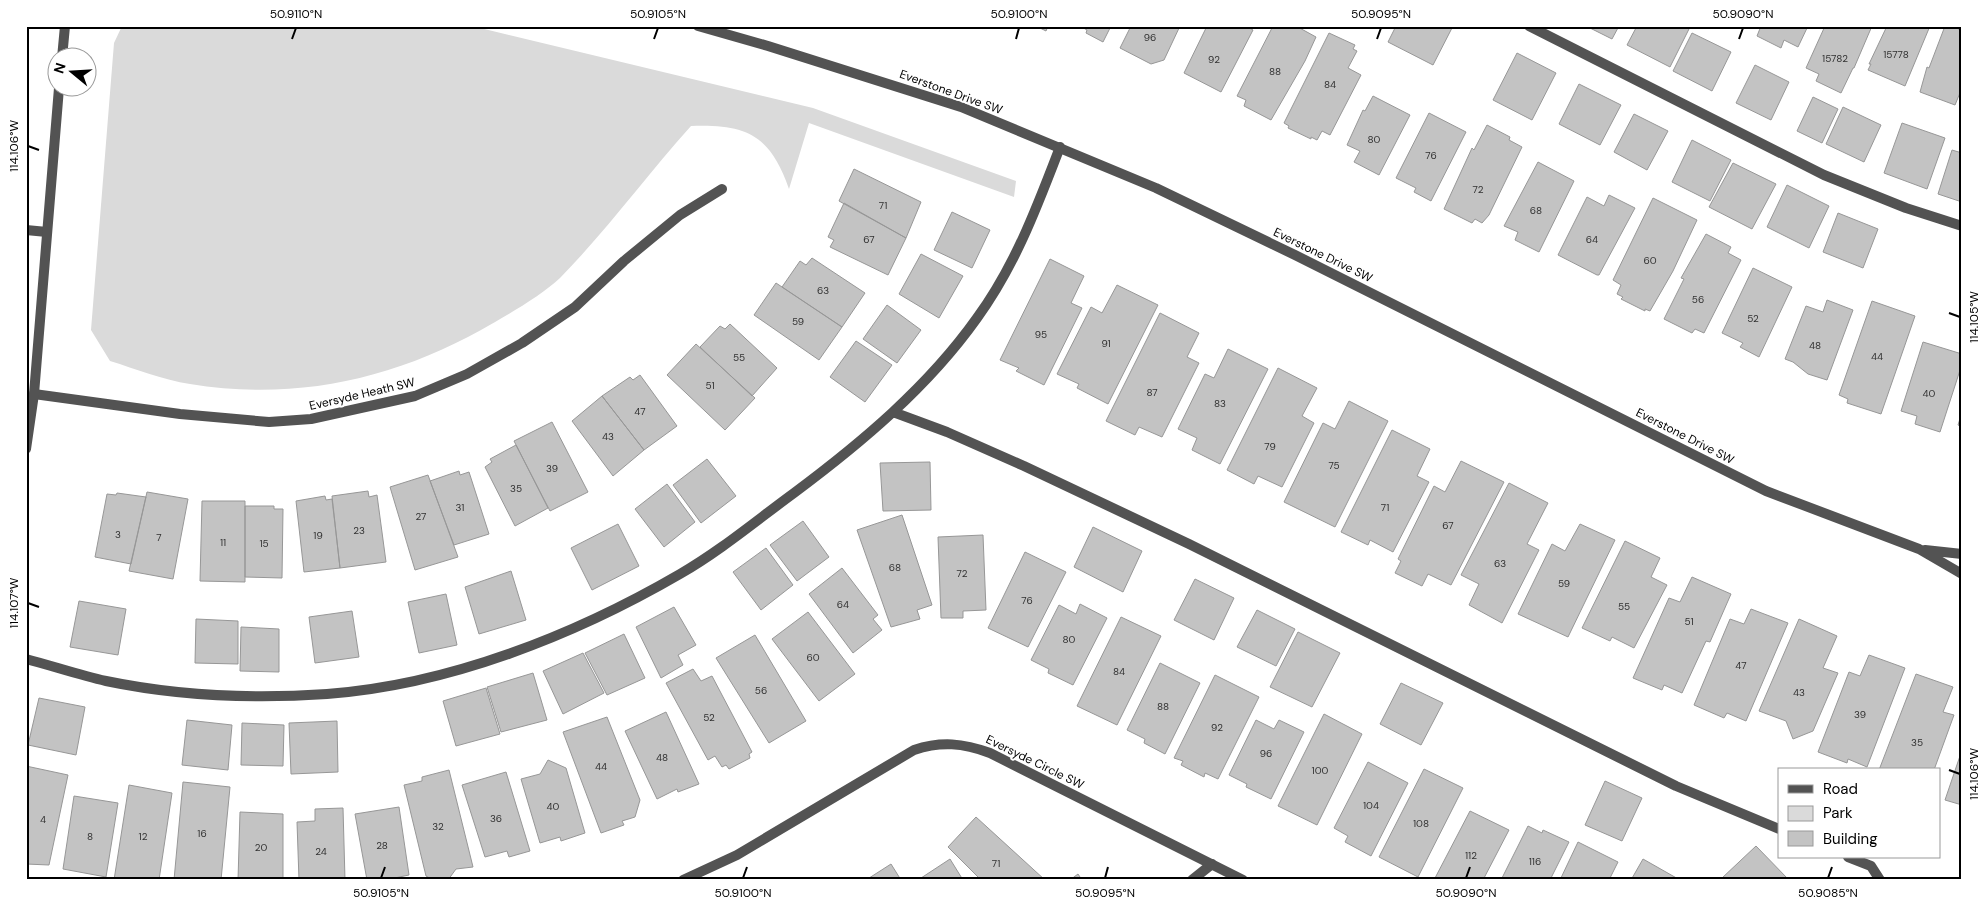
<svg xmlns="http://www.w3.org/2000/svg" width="1988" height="906" font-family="'DM Sans',sans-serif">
<rect width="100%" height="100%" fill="#fff"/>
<path fill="#dadada" d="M 122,26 L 472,26 L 813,108 L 1016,181 L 1014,197 L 809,123 L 789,189 C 770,135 747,124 691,126 C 646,176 607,230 560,278 C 541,296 504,317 481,330 C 391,380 293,401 190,384 C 163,380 136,369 110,361 L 91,330 L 114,43 Z"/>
<path fill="#c3c3c3" stroke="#979797" d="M 1036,26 L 1048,26 L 1046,31 Z
M 1080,26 L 1111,26 L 1103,42 L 1086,33 L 1087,30 Z
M 1131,26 L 1180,26 L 1164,60 L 1151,64 L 1120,48 Z
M 1207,26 L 1246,26 L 1253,30 L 1221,92 L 1184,73 Z
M 1273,26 L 1296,26 L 1316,37 L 1305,61 L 1271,120 L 1244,106 L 1246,100 L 1237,96 Z
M 1396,26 L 1453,26 L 1433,65 L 1388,42 Z
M 1586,26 L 1619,26 L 1612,39 Z
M 1637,26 L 1683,26 L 1689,29 L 1670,67 L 1627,45 Z
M 1761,26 L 1808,26 L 1798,47 L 1784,40 L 1781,48 L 1757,36 Z
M 1825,26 L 1872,26 L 1854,68 L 1853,68 L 1841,93 L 1816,81 L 1819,74 L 1806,68 Z
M 1887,26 L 1930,26 L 1905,86 L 1868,70 L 1871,64 L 1869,64 Z
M 1945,26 L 1953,26 L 1962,31 L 1962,88 L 1955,105 L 1920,92 L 1927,67 L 1929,68 Z
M 1329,33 L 1355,45 L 1353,49 L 1357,51 L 1348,68 L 1361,75 L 1330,135 L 1322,131 L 1317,140 L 1311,137 L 1311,139 L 1288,128 L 1289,126 L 1284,123 Z
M 1692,33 L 1731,52 L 1712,91 L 1673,71 Z
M 1517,53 L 1556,73 L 1532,120 L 1493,100 Z
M 1755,65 L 1789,82 L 1771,120 L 1736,103 Z
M 1579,84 L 1621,105 L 1600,145 L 1559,124 Z
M 1373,96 L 1410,115 L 1379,175 L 1354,162 L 1360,151 L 1347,145 L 1363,110 L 1365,111 Z
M 1813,97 L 1838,109 L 1822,143 L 1797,131 Z
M 1843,107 L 1881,125 L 1864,162 L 1826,144 Z
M 1429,113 L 1466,132 L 1431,201 L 1414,192 L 1416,188 L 1396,178 Z
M 1634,114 L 1668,131 L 1647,170 L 1614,152 Z
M 1902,123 L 1945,138 L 1927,189 L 1884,173 Z
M 1487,125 L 1510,137 L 1509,140 L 1522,147 L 1489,215 L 1482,223 L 1475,219 L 1472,223 L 1444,209 L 1472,148 L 1474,150 Z
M 1692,140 L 1731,160 L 1710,201 L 1672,182 Z
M 1952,150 L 1962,153 L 1962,202 L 1938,194 Z
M 1538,162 L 1574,181 L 1539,252 L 1515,240 L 1518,232 L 1504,226 Z
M 1733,163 L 1776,184 L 1752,229 L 1709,207 Z
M 854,169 L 921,202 L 906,238 L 839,201 Z
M 1787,185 L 1829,206 L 1809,248 L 1767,227 Z
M 1609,195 L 1635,208 L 1599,275 L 1597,275 L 1558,255 L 1587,197 L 1604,206 Z
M 1653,198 L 1697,220 L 1673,271 L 1650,311 L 1645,309 L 1645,311 L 1621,299 L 1623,297 L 1617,294 L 1621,285 L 1613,280 Z
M 844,203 L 906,238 L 888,275 L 830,247 L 834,240 L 828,237 Z
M 952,212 L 990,230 L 972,268 L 934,250 Z
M 1838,213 L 1878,229 L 1863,268 L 1823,252 Z
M 1706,234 L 1731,247 L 1728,253 L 1741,260 L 1704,333 L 1695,329 L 1692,333 L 1664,319 L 1684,279 L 1681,278 Z
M 921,254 L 963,276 L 939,318 L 899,294 Z
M 812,258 L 865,293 L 842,327 L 782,287 L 800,261 L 806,265 Z
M 1050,259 L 1084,276 L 1071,303 L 1082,308 L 1044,385 L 1016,371 L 1019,368 L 1000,360 Z
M 1753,268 L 1792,287 L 1759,357 L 1740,347 L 1743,343 L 1722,333 Z
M 776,283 L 842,327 L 819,360 L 754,315 Z
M 1117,285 L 1158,305 L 1108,404 L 1077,388 L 1079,384 L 1057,374 L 1091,307 L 1102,313 Z
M 1827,300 L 1853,310 L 1827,380 L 1808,374 L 1793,362 L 1785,359 L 1806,306 L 1823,312 Z
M 1872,301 L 1915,316 L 1881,414 L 1847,403 L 1848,399 L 1839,395 Z
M 887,305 L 921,330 L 897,363 L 863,339 Z
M 1160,313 L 1199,333 L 1187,357 L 1199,363 L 1162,437 L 1139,427 L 1135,435 L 1106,421 Z
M 730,324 L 777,368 L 752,396 L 700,347 L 720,326 L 725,329 Z
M 856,341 L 892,365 L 865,402 L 830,377 Z
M 1923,342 L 1962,354 L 1962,364 L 1940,432 L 1915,424 L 1917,416 L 1901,411 Z
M 696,344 L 755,398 L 725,430 L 667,375 Z
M 1228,349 L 1268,369 L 1220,464 L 1192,450 L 1197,438 L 1178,429 L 1205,374 L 1214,378 Z
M 1278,368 L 1317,388 L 1302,416 L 1314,423 L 1282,487 L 1258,476 L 1254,484 L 1227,470 Z
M 640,375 L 677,426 L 644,450 L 602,396 L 630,377 L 633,380 Z
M 602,396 L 644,450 L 613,476 L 572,421 Z
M 1349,401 L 1388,421 L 1335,527 L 1284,502 L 1323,423 L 1335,429 Z
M 1962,412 L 1962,427 L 1958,425 Z
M 552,422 L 588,492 L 550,511 L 514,441 Z
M 1392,430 L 1430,449 L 1417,476 L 1429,482 L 1393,552 L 1370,540 L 1368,545 L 1341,532 Z
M 516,445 L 548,508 L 515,526 L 485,467 L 492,462 L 490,459 Z
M 707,459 L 736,496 L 701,523 L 673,485 Z
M 1461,461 L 1504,482 L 1451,585 L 1428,574 L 1422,586 L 1395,573 L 1401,561 L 1398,559 L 1434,486 L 1445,492 Z
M 930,462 L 931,510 L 883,511 L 880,463 Z
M 459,471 L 460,475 L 469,472 L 489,534 L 454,545 L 430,481 Z
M 428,475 L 458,557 L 415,570 L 390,487 Z
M 1509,483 L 1548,503 L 1527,544 L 1539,550 L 1502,623 L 1469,605 L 1479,584 L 1461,575 Z
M 667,484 L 695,522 L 664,547 L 635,509 Z
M 368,491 L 369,497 L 377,495 L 386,562 L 340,568 L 332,496 Z
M 147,492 L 188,499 L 173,579 L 129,571 Z
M 117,493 L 146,497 L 131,564 L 95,557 L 107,494 L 116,495 Z
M 325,496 L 326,500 L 332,499 L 340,568 L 304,572 L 296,501 Z
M 202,501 L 245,501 L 245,582 L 200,581 Z
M 245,506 L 274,506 L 274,509 L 283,509 L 282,578 L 245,577 Z
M 902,515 L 932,605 L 917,610 L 920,619 L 891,627 L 857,530 Z
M 803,521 L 829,557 L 797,581 L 770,545 Z
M 618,524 L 639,566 L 592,590 L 571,548 Z
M 1580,524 L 1615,540 L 1568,637 L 1518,614 L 1552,544 L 1565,551 Z
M 1093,527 L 1142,551 L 1123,592 L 1074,567 Z
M 983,535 L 986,610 L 963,611 L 963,618 L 941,618 L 938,537 Z
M 1625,541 L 1660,558 L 1651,577 L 1667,585 L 1634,648 L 1612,637 L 1610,641 L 1582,628 Z
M 766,548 L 793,585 L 761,610 L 733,572 Z
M 1025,552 L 1066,572 L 1028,647 L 988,628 Z
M 842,568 L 878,615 L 873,619 L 882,630 L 853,653 L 809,594 Z
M 511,571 L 526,620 L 479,634 L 465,587 Z
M 1692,577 L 1731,594 L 1710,642 L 1706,641 L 1682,693 L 1664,685 L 1662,690 L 1633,678 L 1669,598 L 1680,602 Z
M 1195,579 L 1234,598 L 1214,640 L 1174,620 Z
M 446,594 L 457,645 L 419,653 L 408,602 Z
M 79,601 L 126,609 L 118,655 L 70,647 Z
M 1080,604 L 1107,618 L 1073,685 L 1048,673 L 1049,669 L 1031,660 L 1059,605 L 1076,614 Z
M 674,607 L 696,645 L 678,655 L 683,665 L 661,678 L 636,627 Z
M 1751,609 L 1788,623 L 1746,721 L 1727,713 L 1724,718 L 1694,705 L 1730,619 L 1744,624 Z
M 1257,610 L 1295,629 L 1276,666 L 1237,647 Z
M 352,611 L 359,657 L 315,663 L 309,617 Z
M 808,612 L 855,674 L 819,701 L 772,639 Z
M 1121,617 L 1161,636 L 1117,725 L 1077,706 Z
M 196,619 L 238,621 L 238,664 L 195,663 Z
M 1799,619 L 1837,636 L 1823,668 L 1838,673 L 1813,731 L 1793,739 L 1786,721 L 1759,711 Z
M 241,627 L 279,629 L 279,672 L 240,671 Z
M 1298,632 L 1340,653 L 1312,707 L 1270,687 Z
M 624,634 L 645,678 L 607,695 L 585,653 Z
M 755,635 L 806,721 L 769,743 L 716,658 Z
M 583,653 L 604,693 L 563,714 L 543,671 Z
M 1869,655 L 1905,668 L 1867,767 L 1848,759 L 1847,763 L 1818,752 L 1849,672 L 1860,676 Z
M 1160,663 L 1200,683 L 1165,754 L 1144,743 L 1145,739 L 1127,730 Z
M 693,669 L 701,681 L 712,676 L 752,752 L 749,754 L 750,758 L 729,769 L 726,765 L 722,767 L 715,756 L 708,760 L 666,683 Z
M 533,673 L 547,720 L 501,732 L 487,687 Z
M 1916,674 L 1953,687 L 1943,712 L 1954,715 L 1934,770 L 1879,770 Z
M 1215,675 L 1259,697 L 1218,779 L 1205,773 L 1204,777 L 1181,765 L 1183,761 L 1174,758 Z
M 1401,683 L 1443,703 L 1421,745 L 1380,724 Z
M 486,688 L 500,734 L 456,746 L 443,701 Z
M 39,698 L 85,707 L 76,755 L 28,745 Z
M 666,712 L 699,784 L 678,792 L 677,789 L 657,799 L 625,731 Z
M 1324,714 L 1362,734 L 1317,825 L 1278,806 Z
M 607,717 L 640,800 L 635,817 L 622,821 L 624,825 L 601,833 L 563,732 Z
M 187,720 L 232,725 L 228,770 L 182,765 Z
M 1256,720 L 1274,729 L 1279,720 L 1304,732 L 1271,799 L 1246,787 L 1247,784 L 1229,775 Z
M 337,721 L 338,772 L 291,774 L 289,723 Z
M 242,723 L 284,725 L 283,766 L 241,765 Z
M 1962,750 L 1962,805 L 1945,800 Z
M 548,760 L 566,768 L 585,833 L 561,841 L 560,837 L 540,843 L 521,779 L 540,774 Z
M 1368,762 L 1408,783 L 1371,856 L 1345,842 L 1348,836 L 1334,828 Z
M 26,766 L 68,775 L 49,865 L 26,864 Z
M 1424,769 L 1463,788 L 1418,877 L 1379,857 Z
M 449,770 L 473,867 L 456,869 L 448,880 L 433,880 L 426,876 L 404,785 L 422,781 L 422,777 Z
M 506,772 L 530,851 L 509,857 L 507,851 L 485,857 L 462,785 Z
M 1605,781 L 1642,798 L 1622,841 L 1585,825 Z
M 183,782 L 230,787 L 221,880 L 174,880 Z
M 129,785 L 172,793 L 159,880 L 114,880 Z
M 74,796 L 118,803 L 106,877 L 63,869 Z
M 399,807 L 409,875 L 385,880 L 367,880 L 355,814 Z
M 343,808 L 345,880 L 299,880 L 297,822 L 315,821 L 315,809 Z
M 1470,811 L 1509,830 L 1483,880 L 1434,880 Z
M 240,812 L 283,814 L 283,880 L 238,880 Z
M 976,817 L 1045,880 L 981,880 L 948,847 Z
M 1528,826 L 1542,833 L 1543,830 L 1569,842 L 1550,880 L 1501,880 Z
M 1578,842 L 1618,862 L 1609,880 L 1560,880 Z
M 1756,846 L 1788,879 L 1723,880 L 1722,878 Z
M 950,859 L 963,880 L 918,880 Z
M 1643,859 L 1680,880 L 1631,880 Z
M 891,864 L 901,880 L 866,880 Z
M 1078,874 L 1082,880 L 1070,880 Z"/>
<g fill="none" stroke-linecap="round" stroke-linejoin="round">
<path stroke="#535353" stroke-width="10" d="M 1529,26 L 1824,175 L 1906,208 L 1962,226
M 26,230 L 47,232
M 893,412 L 947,432 L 1024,466 L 1189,544 L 1676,786 L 1779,829
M 26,659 C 53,666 79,675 106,681 C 178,696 254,699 327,694 C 449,685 575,635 680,574 C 720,551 757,520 794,493 C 861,443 928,387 977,318 C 1015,266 1037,207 1060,147
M 1848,857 L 1871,866 L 1880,880
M 1192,880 L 1212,864"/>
<path stroke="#535353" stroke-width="10" d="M 34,394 L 180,414 L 269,422 L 311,419 L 415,396 L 467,374 L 522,343 L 575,307 L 624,261 L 680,215 L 722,189
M 683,880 L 737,855 L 914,750 C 941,741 963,743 990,753 L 1243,880"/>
<path stroke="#535353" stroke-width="10" d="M 698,26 L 768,46 L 961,107 L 1156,188 L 1295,255 L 1766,491 L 1919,549 L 1962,574
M 62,58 L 65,26
M 26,449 L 34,394 L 59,88
M 1925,550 L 1962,554"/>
</g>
<path fill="none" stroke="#000" stroke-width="2" d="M 292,39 L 296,28M 654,39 L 658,28M 1016,39 L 1019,28M 1377,39 L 1381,28M 1739,39 L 1743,28M 28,146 L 39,150M 1949,313 L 1960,317M 28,603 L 39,607M 1949,770 L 1960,774M 381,878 L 385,867M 743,878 L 747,867M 1105,878 L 1108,867M 1466,878 L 1470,867M 1828,878 L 1832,867"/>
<g text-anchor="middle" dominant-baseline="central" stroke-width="4" stroke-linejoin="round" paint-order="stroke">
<g font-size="10" fill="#313131">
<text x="1150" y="37">96</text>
<text x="1896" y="54">15778</text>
<text x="1835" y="58">15782</text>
<text x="1214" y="59">92</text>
<text x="1275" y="71">88</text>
<text x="1330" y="84">84</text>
<text x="1374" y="139">80</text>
<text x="1431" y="155">76</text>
<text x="1478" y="189">72</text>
<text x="883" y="205">71</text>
<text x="1536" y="210">68</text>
<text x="869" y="239">67</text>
<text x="1592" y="239">64</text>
<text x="1650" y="260">60</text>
<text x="823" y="290">63</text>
<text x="1698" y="299">56</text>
<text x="1753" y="318">52</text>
<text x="798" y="321">59</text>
<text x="1041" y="334">95</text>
<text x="1106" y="343">91</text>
<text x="1815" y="345">48</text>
<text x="1877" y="356">44</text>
<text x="739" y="357">55</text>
<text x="710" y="385">51</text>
<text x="1152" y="392">87</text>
<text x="1929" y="393">40</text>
<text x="1220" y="403">83</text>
<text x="640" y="411">47</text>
<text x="608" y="436">43</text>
<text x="1270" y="446">79</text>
<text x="1334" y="465">75</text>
<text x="552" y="468">39</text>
<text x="516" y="488">35</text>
<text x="460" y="507">31</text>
<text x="1385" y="507">71</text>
<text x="421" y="516">27</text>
<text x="1448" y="525">67</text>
<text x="359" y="530">23</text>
<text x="118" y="534">3</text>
<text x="318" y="535">19</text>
<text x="159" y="537">7</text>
<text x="223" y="542">11</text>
<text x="264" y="543">15</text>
<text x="1500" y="563">63</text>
<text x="895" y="567">68</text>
<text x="962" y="573">72</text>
<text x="1564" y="583">59</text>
<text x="1027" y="600">76</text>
<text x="843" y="604">64</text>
<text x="1624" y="606">55</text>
<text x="1689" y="621">51</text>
<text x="1069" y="639">80</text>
<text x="813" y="657">60</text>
<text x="1741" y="665">47</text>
<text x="1119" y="671">84</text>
<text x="761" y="690">56</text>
<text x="1799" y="692">43</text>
<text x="1163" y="706">88</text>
<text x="1860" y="714">39</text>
<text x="709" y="717">52</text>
<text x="1217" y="727">92</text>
<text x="1917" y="742">35</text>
<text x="1266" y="753">96</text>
<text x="662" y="757">48</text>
<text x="601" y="766">44</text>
<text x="1320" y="770">100</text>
<text x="1371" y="805">104</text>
<text x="553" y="806">40</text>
<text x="496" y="818">36</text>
<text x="43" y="819">4</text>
<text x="1421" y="823">108</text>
<text x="438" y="826">32</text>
<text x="202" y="833">16</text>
<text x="90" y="836">8</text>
<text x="143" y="836">12</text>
<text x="382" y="845">28</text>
<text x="261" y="847">20</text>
<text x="321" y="851">24</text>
<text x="1471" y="855">112</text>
<text x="1535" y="861">116</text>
<text x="996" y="863">71</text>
</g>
<g font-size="12" fill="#000" stroke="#fff">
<text transform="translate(951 92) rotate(20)">Everstone Drive SW</text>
<text transform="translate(1323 255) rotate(26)">Everstone Drive SW</text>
<text transform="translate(362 394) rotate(-13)">Eversyde Heath SW</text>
<text transform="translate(1685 436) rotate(27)">Everstone Drive SW</text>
<text transform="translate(1035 762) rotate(26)">Eversyde Circle SW</text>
</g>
</g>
<rect width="1988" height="906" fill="none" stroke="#ffffff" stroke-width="55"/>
<rect x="1778" y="768" width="162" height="90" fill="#ffffff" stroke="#999999"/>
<rect x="1788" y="785" width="25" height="8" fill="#535353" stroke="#999999"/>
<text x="1823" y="794" font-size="15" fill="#000000">Road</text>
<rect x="1788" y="806" width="25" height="15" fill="#dadada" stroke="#999999"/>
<text x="1823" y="818" font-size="15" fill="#000000">Park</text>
<rect x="1788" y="831" width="25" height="15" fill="#c3c3c3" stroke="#999999"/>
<text x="1823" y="844" font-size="15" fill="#000000">Building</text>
<g transform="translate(72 72) rotate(288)"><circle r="24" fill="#ffffff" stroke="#999999"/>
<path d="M0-4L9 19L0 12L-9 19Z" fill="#000000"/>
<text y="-8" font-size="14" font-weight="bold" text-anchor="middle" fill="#000000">N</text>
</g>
<rect x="28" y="28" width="1932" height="850" fill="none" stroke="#000" stroke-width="2"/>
<g font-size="12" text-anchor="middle" fill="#000">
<text x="296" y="18">50.9110°N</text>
<text x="658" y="18">50.9105°N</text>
<text x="1019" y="18">50.9100°N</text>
<text x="1381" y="18">50.9095°N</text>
<text x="1743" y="18">50.9090°N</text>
<text transform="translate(14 146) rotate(-90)" y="4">114.106°W</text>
<text transform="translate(1974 317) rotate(-90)" y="4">114.105°W</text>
<text transform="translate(14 603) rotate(-90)" y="4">114.107°W</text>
<text transform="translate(1974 774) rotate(-90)" y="4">114.106°W</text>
<text x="381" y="897">50.9105°N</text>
<text x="743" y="897">50.9100°N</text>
<text x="1105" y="897">50.9095°N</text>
<text x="1466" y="897">50.9090°N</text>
<text x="1828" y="897">50.9085°N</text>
</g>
</svg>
